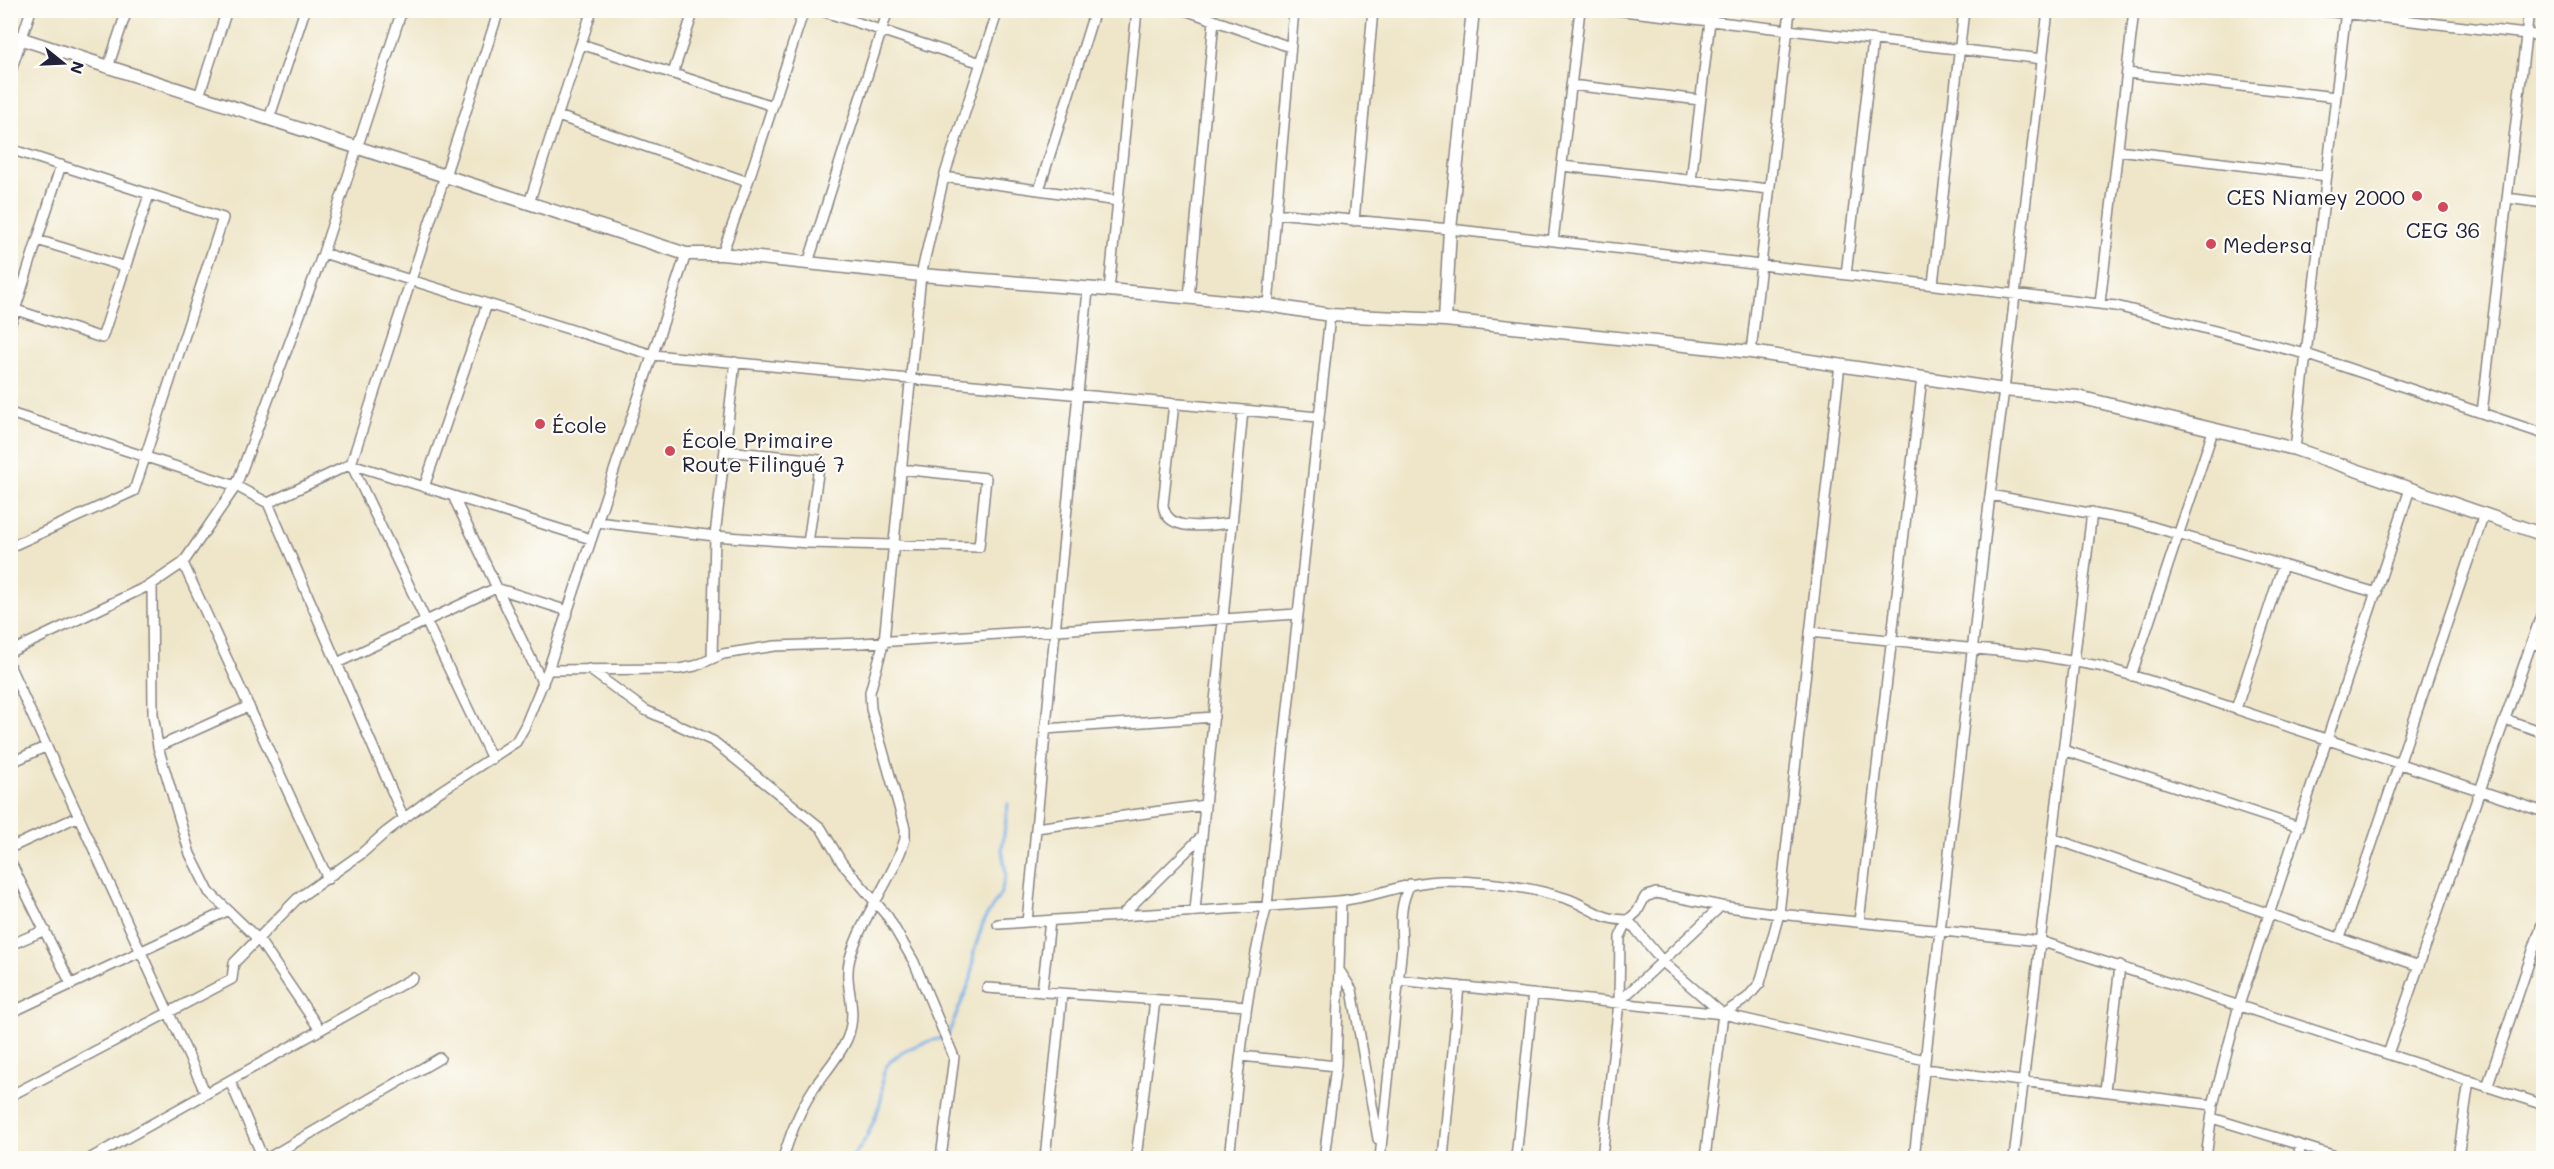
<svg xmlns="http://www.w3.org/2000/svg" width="2554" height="1169" font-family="Mali,sans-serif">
<rect width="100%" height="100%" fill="#fdfcf7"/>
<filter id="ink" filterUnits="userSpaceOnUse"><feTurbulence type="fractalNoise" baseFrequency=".0167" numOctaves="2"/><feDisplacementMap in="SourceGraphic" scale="12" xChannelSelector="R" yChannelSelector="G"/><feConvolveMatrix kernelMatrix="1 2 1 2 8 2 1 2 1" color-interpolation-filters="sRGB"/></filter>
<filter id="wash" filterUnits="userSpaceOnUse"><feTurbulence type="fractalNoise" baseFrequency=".008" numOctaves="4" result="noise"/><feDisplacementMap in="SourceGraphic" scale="24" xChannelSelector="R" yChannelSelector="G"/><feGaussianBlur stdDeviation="1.35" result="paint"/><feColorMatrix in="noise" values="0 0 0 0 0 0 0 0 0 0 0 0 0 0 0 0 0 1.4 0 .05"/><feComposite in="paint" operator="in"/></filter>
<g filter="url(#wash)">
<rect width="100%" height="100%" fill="#efe6c9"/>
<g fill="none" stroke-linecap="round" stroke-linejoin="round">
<path stroke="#7bb1e9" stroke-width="3" d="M 851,1158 C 865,1145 875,1120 881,1100 C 885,1086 878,1073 891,1061 C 903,1048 931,1040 947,1037 L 971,979 L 974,951 L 984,920 L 1000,895 L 1006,875 L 1002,849 L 1008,804"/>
</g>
</g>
<g filter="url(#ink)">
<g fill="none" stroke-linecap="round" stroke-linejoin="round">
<g stroke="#888482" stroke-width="12">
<path id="minor" d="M 819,10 L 981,63
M 1185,10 L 1290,47
M 1614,10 L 2043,59
M 2315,10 L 2544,36
M 581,44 L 773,106
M 108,67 L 127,10
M 673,73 L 694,10
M 2127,73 L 2336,97
M 10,74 L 31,10
M 1571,85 L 1700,100
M 199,96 L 227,10
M 558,116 L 748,182
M 269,119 L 305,10
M 10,149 L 223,218 L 134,491 L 10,547
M 2118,150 L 2327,176
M 1562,166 L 1769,189
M 944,177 L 1118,201
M 1691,181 L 1710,21
M 1039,190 L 1095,10
M 2507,198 L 2544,203
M 529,203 L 592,10
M 1275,213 L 1450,229 L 2116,306 L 2306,354 L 2544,434
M 1354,221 L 1373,10
M 37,240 L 126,267
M 1553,241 L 1580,10
M 323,253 L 653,355 L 1318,417
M 722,254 L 748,182 L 804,10
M 808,263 L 888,10
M 1846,275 L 1873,40
M 1933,284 L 1964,10
M 1109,290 L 1137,10
M 1189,298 L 1214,20
M 2100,303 L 2134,10
M 1268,305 L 1294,10
M 16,310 L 102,338 L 149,195
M 10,326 L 61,165
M 1751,352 L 1790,10
M 1174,403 L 1163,505 C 1167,535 1210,524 1232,523
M 10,413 L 236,486 L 268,503 L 404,819
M 2482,413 L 2529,10
M 2295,449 L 2346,10
M 725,451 L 820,460 L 808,543
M 424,487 L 487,304
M 1990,495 L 2133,521 L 2377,593
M 453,496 L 543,684
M 268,503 L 351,464 L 591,539
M 597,522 L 715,536 L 808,543 L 979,547 L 986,478 L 901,469
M 183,563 L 328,879
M 152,584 L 153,714 L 158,747 L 190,854 L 209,892 L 259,940 L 320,1030
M 1810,632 L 2036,655 L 2099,666 L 2161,684 L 2544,812
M 2531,643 L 2544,647
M 10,652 L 152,584 L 183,563 L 236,486 L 323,253 L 402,10
M 712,657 L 715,536 L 735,362
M 337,663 L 496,588 L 568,611
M 10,667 L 206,1094
M 589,669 L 645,710 L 713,741 L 821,828 L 842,863 L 888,917 L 914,962 L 954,1057 L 941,1158
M 548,670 L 679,669 L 695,666 L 723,654 L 775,646 L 862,643 L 1297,614
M 2131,676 L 2214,428
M 2236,709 L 2283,565
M 2505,719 L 2544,733
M 1045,729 L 1214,717
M 158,747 L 249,706
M 2063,750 L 2299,827
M 492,759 L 351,464 L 499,10
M 10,763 L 47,746
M 1036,828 L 1205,805
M 2052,838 L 2419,966
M 10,848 L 79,816
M 10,861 L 71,984
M 1195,910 L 1243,410
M 1121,916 L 1202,836
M 1027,922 L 1088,290
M 1859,922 L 1922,377
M 998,924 C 1111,916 1225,910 1338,901 C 1374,898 1407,881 1444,881 C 1485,881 1526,886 1565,898 C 1590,906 1598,920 1628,920 L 1637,912 L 1645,897 L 1656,893 L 1721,906 L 1779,914 L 2040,941 L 2544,1105
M 2340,938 L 2484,514
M 10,945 L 45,930
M 1339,970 L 1352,990 L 1378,1139
M 1398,980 L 1723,1014 L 1925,1060
M 987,988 L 1247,1006
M 1042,992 L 1050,921
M 1619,1002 L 1721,906
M 10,1013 L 227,911
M 2388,1054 L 2544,607
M 1241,1056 L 1336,1066
M 1924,1069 L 2213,1105
M 230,1081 L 263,1158
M 2487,1087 L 2544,918
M 2105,1091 L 2120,966
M 10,1096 L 232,979 L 234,963 L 297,899 L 361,854 L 386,832 L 439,792 L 516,742 L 525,726 L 548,670 L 686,254
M 2212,1118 L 2342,1158
M 91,1158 L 413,978
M 268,1158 L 440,1058
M 783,1158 C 791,1133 799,1111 814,1088 C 825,1072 839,1057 847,1039 C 860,1007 842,986 850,958 C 862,916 892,881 905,839 L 905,828 L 871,709 L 870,692 L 884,641 L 921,275 L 944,177 L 998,10
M 1045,1158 L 1062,994
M 1136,1158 L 1155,1000
M 1229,1158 C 1239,1074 1245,987 1267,905 L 1330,315
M 1324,1158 L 1336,1066 L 1341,901
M 1380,1158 L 1402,946 C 1401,921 1399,907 1410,884
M 1443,1158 L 1459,986
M 1516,1158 L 1533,994
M 1602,1158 L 1619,1002 L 1620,937 L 1628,920 L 1664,963 L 1723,1014
M 1705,1158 L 1723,1014 L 1747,998 L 1760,983 L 1779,914 L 1840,364
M 1914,1158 L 1990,495 L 2004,390 L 2048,10
M 2014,1158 L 2092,512
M 2206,1158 L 2213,1105 L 2239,1005 L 2410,489
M 2299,1158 L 2300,1146
M 2458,1158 L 2469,1080"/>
</g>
<g stroke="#888482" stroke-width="15">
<path id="tertiary" d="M 10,35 L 686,254 L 722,254 L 921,275 L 1109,290 L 1268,305 L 1330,315 L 1445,320 L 1751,352 L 2004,390 L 2078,397 L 2295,449 L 2544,535
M 1445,320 L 1450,229 L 1473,10"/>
</g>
<use href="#minor" stroke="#fff" stroke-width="9"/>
<use href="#tertiary" stroke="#fff" stroke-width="12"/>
</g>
</g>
<g fill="#d1495b" stroke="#fdfcf7" stroke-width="2">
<circle cx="2417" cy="196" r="6"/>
<circle cx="2443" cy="207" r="6"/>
<circle cx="2211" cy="244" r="6"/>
<circle cx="540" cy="424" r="6"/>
<circle cx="670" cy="451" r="6"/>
</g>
<g text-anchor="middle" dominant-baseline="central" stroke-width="4.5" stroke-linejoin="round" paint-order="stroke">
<g font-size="21" fill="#22223b" stroke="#fdfcf7" text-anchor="start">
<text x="2405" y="196" text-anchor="end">CES Niamey 2000</text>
<text x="2443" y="229" text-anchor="middle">CEG 36</text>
<text x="2223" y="244">Medersa</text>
<text x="552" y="424">École</text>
<text x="682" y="439">École Primaire<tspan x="682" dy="24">Route Filingué 7</tspan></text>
</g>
</g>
<rect width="2554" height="1169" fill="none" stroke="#fdfcf7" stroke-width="36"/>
<g transform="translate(63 63) rotate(108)" stroke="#fdfcf7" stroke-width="4.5" paint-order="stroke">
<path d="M0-4.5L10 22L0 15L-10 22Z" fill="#22223b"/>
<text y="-9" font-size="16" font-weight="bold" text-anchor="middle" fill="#22223b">N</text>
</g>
</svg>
